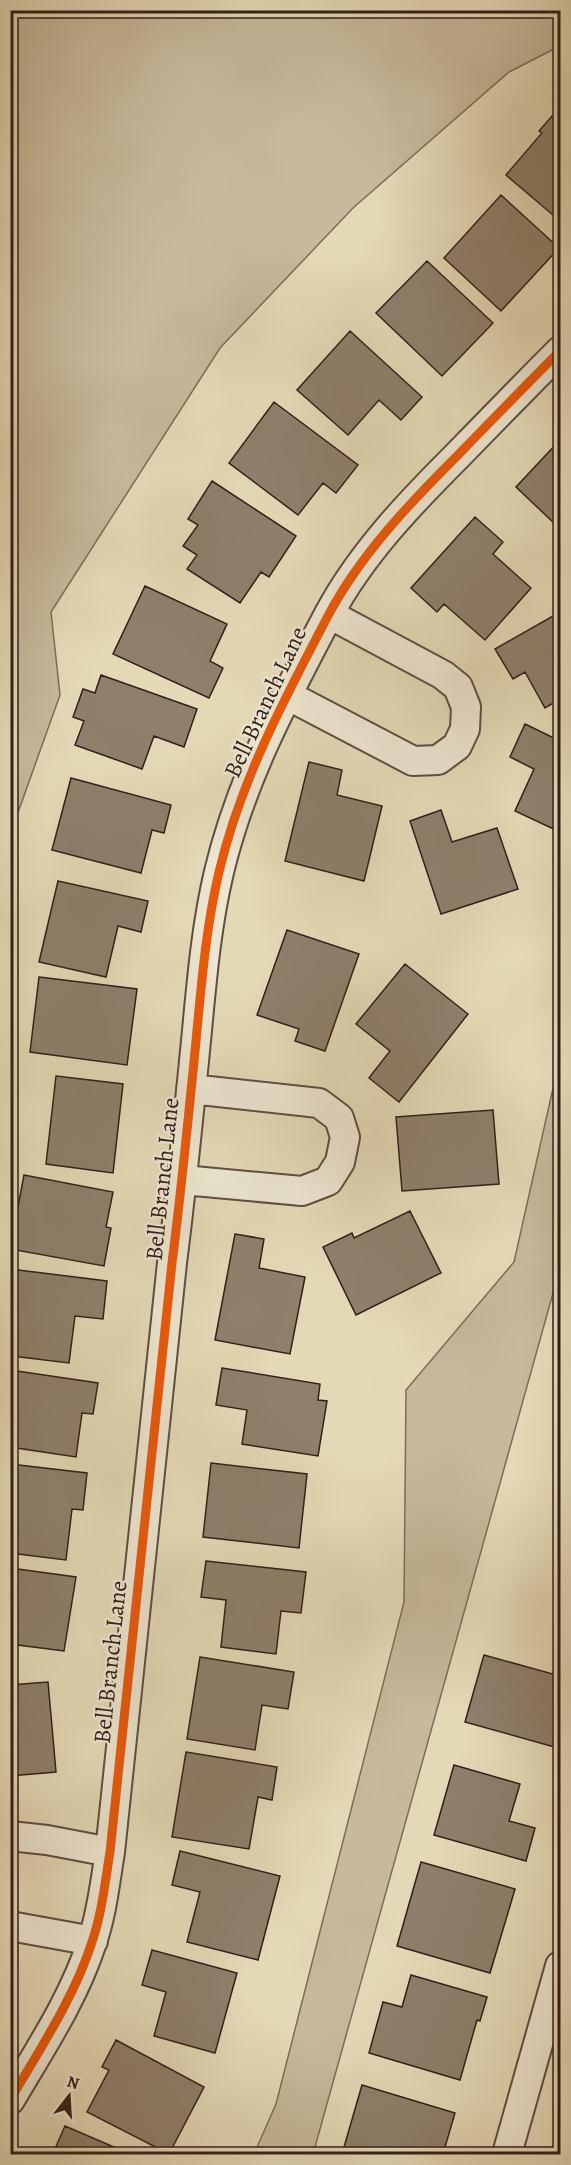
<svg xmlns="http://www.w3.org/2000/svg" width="571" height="2165" font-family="Alegreya,serif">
<rect width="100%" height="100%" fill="#e4d9b7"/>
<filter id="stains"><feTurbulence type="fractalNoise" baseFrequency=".00333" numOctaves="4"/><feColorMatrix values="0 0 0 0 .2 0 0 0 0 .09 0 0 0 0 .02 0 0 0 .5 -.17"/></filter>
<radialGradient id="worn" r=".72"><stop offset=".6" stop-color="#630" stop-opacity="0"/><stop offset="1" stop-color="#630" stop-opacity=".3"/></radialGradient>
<path fill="#c6b99c" stroke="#7c6c5a" stroke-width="1.5" d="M 11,10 L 560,11 L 560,46 L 509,72 L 353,208 L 220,348 L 51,612 L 60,695 L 11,832 Z
M 560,1057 L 560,1268 L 313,2154 L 254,2154 L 276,2104 L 404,1602 L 406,1390 L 514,1262 Z"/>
<path fill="#8e806b" stroke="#311f18" stroke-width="1.5" d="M 552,116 L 560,123 L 560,221 L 506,175 L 542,133 L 539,131 Z
M 501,195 L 559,248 L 501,311 L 444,258 Z
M 427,261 L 493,323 L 442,376 L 376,313 Z
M 350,331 L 422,397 L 401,420 L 379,400 L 348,435 L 297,390 Z
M 274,402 L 358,465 L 336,493 L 323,483 L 298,515 L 229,463 Z
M 560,440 L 560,522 L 557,526 L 516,487 Z
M 212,481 L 296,536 L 269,577 L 261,572 L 240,603 L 187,569 L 197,555 L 183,546 L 198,525 L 188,519 Z
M 475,517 L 503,542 L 493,554 L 531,588 L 485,640 L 444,604 L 437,612 L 411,588 Z
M 145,586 L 227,624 L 210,661 L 223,668 L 209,698 L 113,654 Z
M 560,612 L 560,699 L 545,708 L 525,672 L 513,679 L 495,649 Z
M 101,675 L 197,709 L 184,747 L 154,736 L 142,769 L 75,745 L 84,721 L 73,717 L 83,689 L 95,693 Z
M 525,724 L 560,741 L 560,832 L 515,811 L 534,769 L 510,757 Z
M 309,762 L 342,770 L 337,795 L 382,806 L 364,881 L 285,861 Z
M 71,778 L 171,805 L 164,833 L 152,830 L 141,873 L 52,850 Z
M 441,810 L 452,842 L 497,828 L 518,889 L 441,914 L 410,821 Z
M 58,881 L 148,901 L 141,932 L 118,926 L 106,977 L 39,962 Z
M 287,930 L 359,954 L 325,1051 L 295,1041 L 299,1029 L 257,1015 Z
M 405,964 L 468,1014 L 399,1102 L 369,1078 L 390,1051 L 356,1024 Z
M 39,977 L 137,989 L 127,1065 L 30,1052 Z
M 56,1076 L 123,1084 L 113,1173 L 46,1164 Z
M 493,1110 L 499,1184 L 402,1191 L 396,1117 Z
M 24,1175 L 113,1192 L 106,1227 L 111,1228 L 104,1266 L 10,1249 Z
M 410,1211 L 441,1273 L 356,1315 L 323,1247 L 352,1233 L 354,1238 Z
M 235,1234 L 264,1239 L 259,1268 L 305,1277 L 290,1354 L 215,1340 Z
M 10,1269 L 107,1281 L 103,1319 L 75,1316 L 69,1363 L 12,1356 L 17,1314 L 10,1313 Z
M 222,1368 L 320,1384 L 318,1400 L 327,1401 L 318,1456 L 242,1444 L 247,1410 L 216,1405 Z
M 10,1370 L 98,1383 L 93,1414 L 82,1413 L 76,1457 L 10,1447 Z
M 211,1463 L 307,1474 L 299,1548 L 203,1537 Z
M 10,1464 L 87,1473 L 83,1510 L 72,1509 L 66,1560 L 10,1553 Z
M 206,1561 L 306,1572 L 301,1613 L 281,1611 L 276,1654 L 221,1647 L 226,1600 L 201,1597 Z
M 10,1568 L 76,1577 L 64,1651 L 10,1644 Z
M 484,1655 L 560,1676 L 560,1738 L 558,1748 L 465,1722 Z
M 200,1657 L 294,1672 L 288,1709 L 262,1705 L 255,1750 L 187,1739 Z
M 48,1682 L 56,1772 L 10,1776 L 10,1685 Z
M 186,1752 L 277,1767 L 272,1800 L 258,1797 L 249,1849 L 172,1837 Z
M 454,1765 L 520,1784 L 509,1821 L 535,1828 L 526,1861 L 434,1835 Z
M 180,1851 L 280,1876 L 258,1960 L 187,1942 L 200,1892 L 172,1885 Z
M 421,1862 L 515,1889 L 490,1973 L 397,1946 Z
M 152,1950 L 237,1973 L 215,2053 L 154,2036 L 166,1992 L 142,1985 Z
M 411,1975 L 487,1997 L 480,2021 L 477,2020 L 460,2080 L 369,2053 L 383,2002 L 402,2007 Z
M 116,2040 L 204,2087 L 169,2154 L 87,2112 L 109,2070 L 102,2067 Z
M 362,2085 L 455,2113 L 443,2154 L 342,2154 Z
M 65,2126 L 130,2154 L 61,2154 L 54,2151 Z"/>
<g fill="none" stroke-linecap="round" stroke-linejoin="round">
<g stroke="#5e4e40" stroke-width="32">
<path id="minor" d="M 287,695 L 413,761 L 438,760 L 457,746 L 465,729 L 466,707 L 458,687 L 443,675 L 329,614
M 183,1180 L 302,1191 L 328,1181 L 340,1162 L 345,1137 L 339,1118 L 319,1103 L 191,1089
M 10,1836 L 47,1840 L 110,1852
M 10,1926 L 93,1941
M 10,2100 C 40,2049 74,1998 92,1942 C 102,1913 105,1882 110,1852 L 172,1263 C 181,1193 188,1122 195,1051 C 201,991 205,931 219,872 C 241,779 285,698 329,614 C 361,554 410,503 458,455 C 492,420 526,385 560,351
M 507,2154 L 560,1966"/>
</g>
<use href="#minor" stroke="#ede6d0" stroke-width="28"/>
<g stroke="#ede6d0" stroke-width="13">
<path id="cycleway" d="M 10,2100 C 40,2049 74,1998 92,1942 C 102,1913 105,1882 110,1852 L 172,1263 C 181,1193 188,1122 195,1051 C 201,991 205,931 219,872 C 241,779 285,698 329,614 C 361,554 410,503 458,455 C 492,420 526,385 560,351"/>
</g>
<use href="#cycleway" stroke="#e8590c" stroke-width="9"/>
</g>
<g text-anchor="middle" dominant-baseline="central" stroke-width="4.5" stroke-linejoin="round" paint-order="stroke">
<g font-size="24" fill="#311f18" stroke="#ede6d0">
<text transform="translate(265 702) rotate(-65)">Bell Branch Lane</text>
<text transform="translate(162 1179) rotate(-84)">Bell Branch Lane</text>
<text transform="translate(110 1662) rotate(-84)">Bell Branch Lane</text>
</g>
</g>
<rect width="571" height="2165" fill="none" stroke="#e4d9b7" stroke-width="36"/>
<rect x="12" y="12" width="547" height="2141" fill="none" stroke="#311f18" stroke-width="3"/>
<rect x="18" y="18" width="535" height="2129" fill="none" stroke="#311f18" stroke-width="1.5"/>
<g transform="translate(69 2096) rotate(17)" stroke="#ede6d0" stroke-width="4.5" paint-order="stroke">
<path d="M0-4.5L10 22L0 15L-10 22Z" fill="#311f18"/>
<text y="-9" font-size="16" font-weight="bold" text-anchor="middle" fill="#311f18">N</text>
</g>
<rect width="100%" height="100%" filter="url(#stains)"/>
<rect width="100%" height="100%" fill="url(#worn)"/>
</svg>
